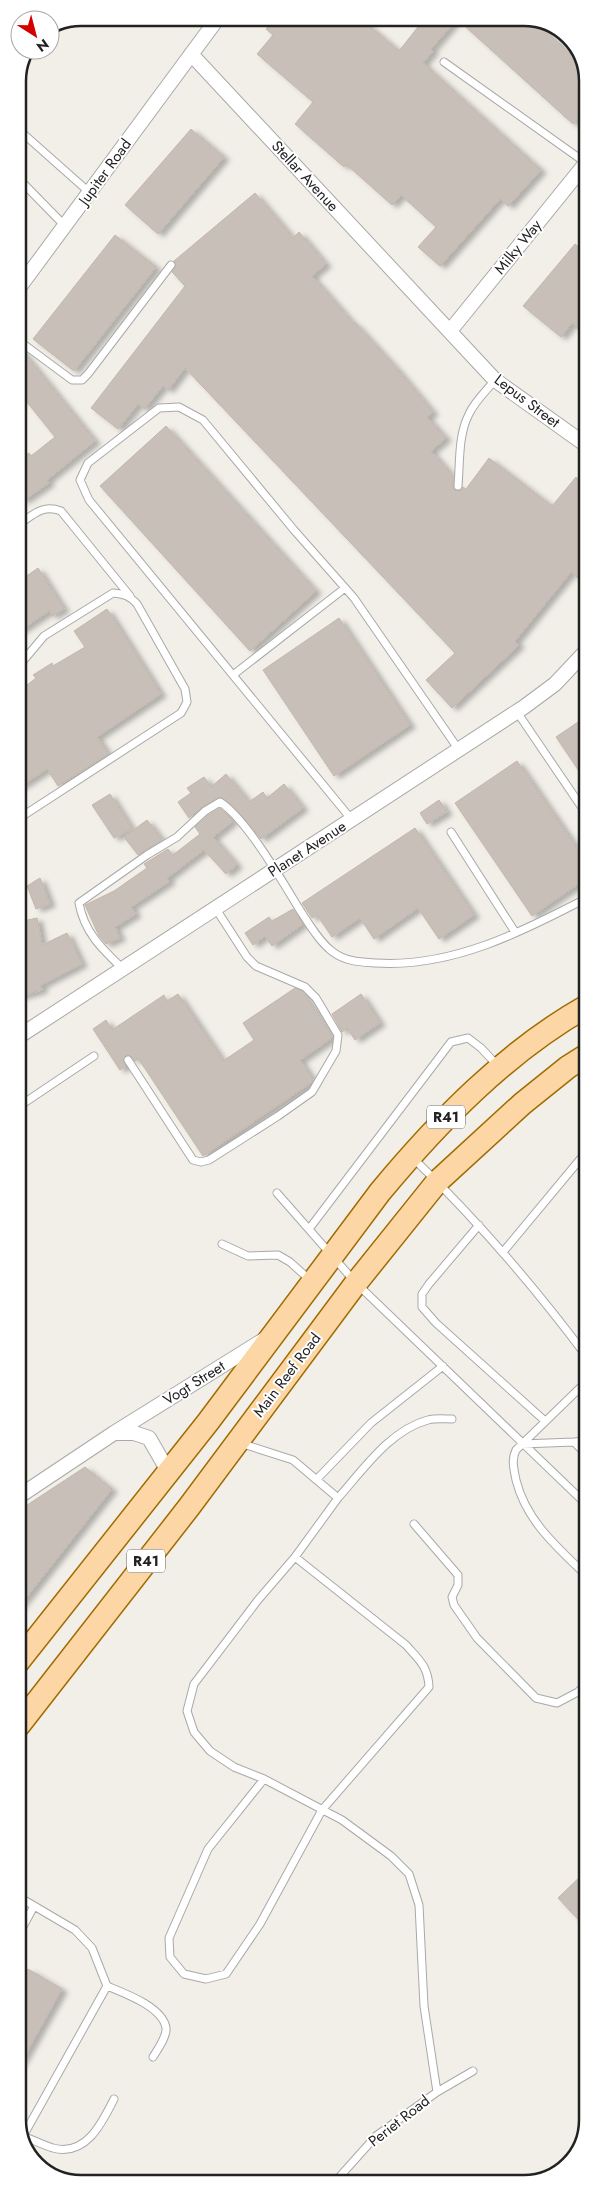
<svg xmlns="http://www.w3.org/2000/svg" width="605" height="2201" font-family="Jost,sans-serif">
<defs>
<filter id="shadow"><feDropShadow dx="5.5" dy="3" stdDeviation="2.5" flood-color="#0004"/></filter>
</defs>
<rect width="100%" height="100%" fill="#f2efe9"/>
<path fill="#c7bfb8" stroke="#c4b6ab" filter="url(#shadow)" d="M 276,18 L 360,18 L 399,51 L 425,18 L 531,18 L 585,67 L 586,109 L 573,124 L 457,19 L 431,49 L 433,51 L 423,63 L 541,170 L 508,206 L 500,199 L 440,266 L 418,247 L 436,227 L 401,195 L 392,205 L 346,164 L 344,167 L 295,124 L 313,102 L 257,54 L 273,35 L 266,29 Z
M 191,129 L 224,157 L 158,234 L 125,205 Z
M 255,193 L 293,238 L 299,232 L 326,264 L 312,276 L 354,324 L 355,323 L 398,370 L 433,412 L 427,417 L 446,438 L 431,451 L 453,476 L 453,486 L 455,490 L 460,491 L 463,487 L 466,489 L 489,458 L 552,506 L 576,477 L 586,486 L 587,585 L 571,572 L 515,641 L 519,645 L 452,708 L 426,680 L 455,653 L 185,368 L 168,390 L 163,386 L 144,409 L 138,404 L 118,429 L 91,408 L 185,286 L 172,272 L 176,266 L 174,261 Z
M 115,235 L 156,267 L 74,371 L 33,339 Z
M 575,244 L 586,253 L 586,336 L 572,323 L 561,337 L 523,306 Z
M 18,346 L 95,441 L 47,480 L 49,483 L 23,501 L 18,493 L 18,460 L 29,453 L 31,456 L 55,437 L 18,391 Z
M 166,426 L 316,591 L 250,651 L 100,486 Z
M 38,568 L 64,609 L 52,616 L 49,611 L 18,632 L 18,582 Z
M 107,609 L 161,694 L 97,737 L 108,754 L 58,786 L 47,769 L 18,788 L 18,692 L 36,678 L 33,675 L 52,663 L 53,666 L 85,647 L 74,631 Z
M 339,618 L 410,725 L 334,776 L 263,670 Z
M 587,716 L 587,783 L 556,737 Z
M 517,761 L 587,863 L 587,878 L 532,916 L 455,803 Z
M 226,774 L 249,802 L 263,792 L 267,798 L 284,784 L 303,808 L 261,839 L 234,807 L 221,797 L 202,807 L 189,818 L 178,802 L 191,793 L 187,788 L 204,777 L 211,787 Z
M 110,794 L 132,829 L 114,838 L 92,805 Z
M 439,800 L 447,812 L 427,824 L 420,813 Z
M 220,808 L 233,821 L 213,837 L 237,865 L 226,874 L 204,850 L 167,878 L 170,881 L 131,907 L 136,914 L 115,927 L 120,938 L 106,944 L 99,936 L 85,905 L 114,891 L 147,868 L 144,864 L 168,849 L 173,855 L 200,834 L 195,827 L 208,815 Z
M 147,820 L 162,840 L 138,855 L 124,837 Z
M 415,828 L 474,915 L 439,939 L 418,908 L 374,939 L 360,918 L 332,937 L 317,915 L 312,918 L 302,903 Z
M 40,878 L 50,904 L 36,909 L 27,886 Z
M 293,909 L 303,924 L 272,946 L 265,936 L 253,945 L 245,933 L 269,917 L 272,921 Z
M 37,918 L 42,945 L 67,933 L 82,964 L 41,985 L 42,990 L 18,997 L 18,932 L 25,932 L 23,921 Z
M 295,988 L 302,991 L 332,1036 L 332,1038 L 300,1060 L 313,1080 L 311,1083 L 203,1156 L 138,1058 L 135,1061 L 131,1056 L 126,1055 L 123,1060 L 126,1066 L 120,1070 L 93,1029 L 106,1020 L 112,1030 L 164,995 L 167,1001 L 178,994 L 223,1061 L 254,1040 L 243,1023 Z
M 361,994 L 380,1023 L 355,1040 L 347,1028 L 342,1032 L 332,1014 Z
M 85,1467 L 112,1489 L 18,1608 L 18,1511 Z
M 587,1870 L 587,1929 L 558,1898 Z
M 28,1969 L 62,1989 L 19,2066 L 19,1986 Z"/>
<g fill="none" stroke-linecap="round" stroke-linejoin="round">
<g stroke="#a9a9a9" stroke-width="9">
<path id="lane" d="M 444,62 L 586,163
M 18,129 L 89,192
M 18,178 L 65,226
M 18,340 L 72,380 L 82,380 L 88,374 L 171,265
M 458,486 C 460,463 458,435 469,414 C 475,401 487,390 495,380
M 18,525 C 33,515 42,504 61,511 L 130,596
M 18,667 L 44,636 L 113,593 C 124,594 130,596 137,604 L 185,689 L 187,702 L 181,713 L 18,819
M 233,675 L 345,588
M 517,712 L 587,815
M 352,820 L 89,500 L 80,480 L 88,463 L 159,408 L 179,407 L 203,420 L 294,530 L 354,598 L 459,750
M 451,832 L 515,932
M 123,969 C 102,949 84,932 79,903 L 147,855 L 177,837 L 205,811 L 220,802 C 246,819 281,879 298,907 C 307,921 320,943 333,952 C 346,962 361,962 376,963 C 451,968 522,932 587,898
M 128,1060 L 193,1160 L 201,1162 L 209,1160 L 278,1116 L 312,1092 L 336,1051 L 338,1035 L 316,998 L 305,987 L 256,966 L 247,957 L 216,909
M 18,1107 L 94,1056
M 414,1159 C 478,1221 534,1286 587,1357
M 277,1193 L 356,1283 L 587,1505
M 479,1225 L 429,1284 L 422,1294 L 422,1307 L 436,1323 L 545,1421
M 309,1229 L 451,1042 L 468,1038 L 481,1048 L 498,1066
M 222,1244 L 248,1256 L 278,1255 L 290,1262 L 310,1280
M 503,1252 L 587,1151
M 587,1381 L 516,1450 C 511,1460 514,1469 516,1480 C 526,1521 558,1548 587,1576
M 574,1442 L 587,1441
M 240,1443 L 293,1460 L 338,1498 L 295,1557 L 258,1600 L 194,1684 L 187,1711 L 194,1732 L 210,1751 L 234,1767 L 264,1779 L 342,1820 L 391,1856 L 409,1874 L 419,1905 L 424,2006 L 437,2092
M 522,1444 L 574,1442 L 587,1455
M 317,1479 L 371,1423 L 443,1366
M 338,1498 C 363,1470 390,1430 428,1420 C 436,1418 444,1419 452,1419
M 414,1524 L 458,1575 L 458,1585 L 452,1597 L 454,1605 L 477,1638 L 536,1698 L 557,1703 L 578,1692 L 587,1683
M 264,1779 L 208,1849 L 169,1938 L 170,1957 L 184,1974 L 206,1979 L 226,1974 L 260,1924 L 322,1810 L 429,1687 C 428,1666 419,1660 406,1645 L 295,1557
M 19,1897 L 75,1930 L 92,1948 L 107,1986 L 22,2138
M 19,1934 L 34,1906
M 107,1986 C 124,1993 163,2007 166,2028 C 167,2037 157,2050 153,2057
M 23,2136 C 33,2140 43,2145 53,2148 C 86,2157 102,2123 114,2099
M 334,2183 L 376,2136 L 437,2092 L 473,2071"/>
</g>
<g stroke="#a9a9a9" stroke-width="16">
<path id="street" d="M 191,54 L 495,380 L 586,445
M 18,289 L 218,18
M 450,331 L 586,163
M 18,1037 L 524,707 L 555,684 L 587,650
M 114,1433 L 134,1433 L 149,1438 L 168,1471
M 18,1497 L 114,1433 L 265,1339"/>
</g>
<g stroke="#a06b00" stroke-width="25">
<path id="primary" d="M 18,1662 L 208,1422 L 380,1192 C 439,1121 506,1052 587,1006
M 19,1725 L 189,1507 L 356,1283 L 437,1182 L 522,1104 L 568,1067 L 587,1055"/>
</g>
<use href="#lane" stroke="#fff" stroke-width="7"/>
<use href="#street" stroke="#fff" stroke-width="14"/>
<use href="#primary" stroke="#fcd6a4" stroke-width="22"/>
</g>
<g text-anchor="middle" dominant-baseline="central" stroke-width="4" stroke-linejoin="round" paint-order="stroke">
<g fill="#fff" stroke="#646464" stroke-width="1">
<rect x="427" y="1105.5" width="38" height="23" rx="4"/>
<rect x="127" y="1549.5" width="38" height="23" rx="4"/>
</g>
<g font-size="14" font-weight="bold" fill="#222">
<text x="446" y="1117">R41</text>
<text x="146" y="1561">R41</text>
</g>
<g font-size="15" fill="#222" stroke="#fff">
<text transform="translate(105 172) rotate(-54)">Jupiter Road</text>
<text transform="translate(305 176) rotate(47)">Stellar Avenue</text>
<text transform="translate(518 247) rotate(-51)">Milky Way</text>
<text transform="translate(527 401) rotate(37)">Lepus Street</text>
<text transform="translate(307 849) rotate(-33)">Planet Avenue</text>
<text transform="translate(287 1375) rotate(-53)">Main Reef Road</text>
<text transform="translate(194 1383) rotate(-32)">Vogt Street</text>
<text transform="translate(399 2121) rotate(-38)">Periet Road</text>
</g>
</g>
<path d="M0 0H605V2201H0ZM81 26H524A55 55 0 0 1 579 81V2120A55 55 0 0 1 524 2175H81A55 55 0 0 1 26 2120V81A55 55 0 0 1 81 26Z" fill="#fff" fill-rule="evenodd"/>
<path fill="none" stroke="#222" stroke-width="2.5" d="M81 26H524A55 55 0 0 1 579 81V2120A55 55 0 0 1 524 2175H81A55 55 0 0 1 26 2120V81A55 55 0 0 1 81 26Z"/>
<g transform="translate(35 35) rotate(144)"><circle r="24" fill="#ffffff" stroke="#a7a7a7"/>
<path d="M0-4L9 19L0 12L-9 19Z" fill="#d40000"/>
<text y="-8" font-size="14" font-weight="bold" text-anchor="middle" fill="#222222">N</text>
</g>
</svg>
